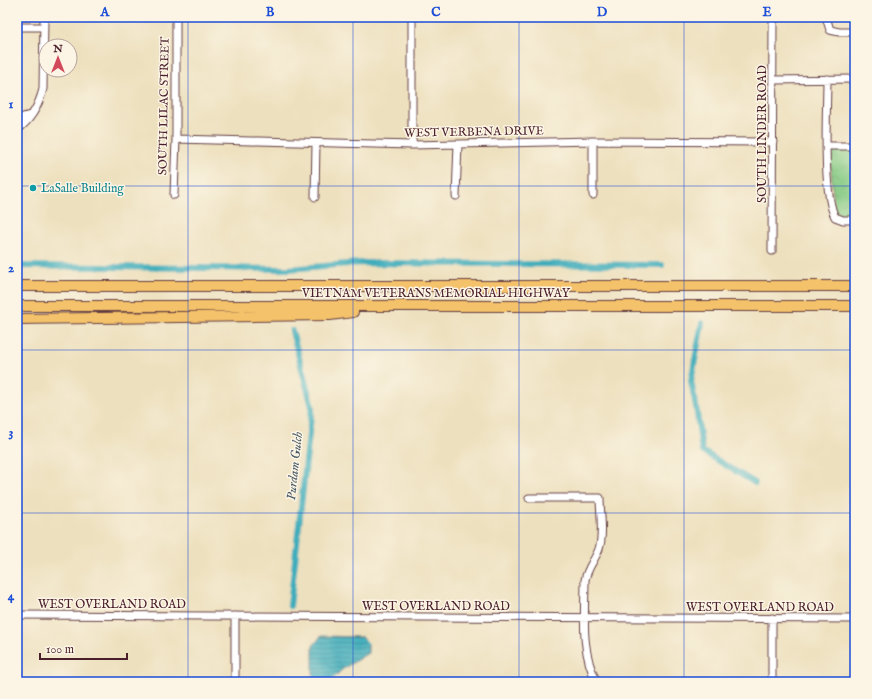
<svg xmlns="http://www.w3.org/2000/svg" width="872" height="699" font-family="'IM FELL English',serif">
<defs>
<pattern id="park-crowns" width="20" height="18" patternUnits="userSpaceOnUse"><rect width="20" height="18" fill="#86ca84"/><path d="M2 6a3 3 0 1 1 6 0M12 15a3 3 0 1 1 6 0" fill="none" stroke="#75ad72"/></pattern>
<pattern id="water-rules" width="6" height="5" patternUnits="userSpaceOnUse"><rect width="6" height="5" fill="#3fadbc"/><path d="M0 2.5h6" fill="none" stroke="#378c99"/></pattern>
</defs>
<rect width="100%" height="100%" fill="#fcf5e5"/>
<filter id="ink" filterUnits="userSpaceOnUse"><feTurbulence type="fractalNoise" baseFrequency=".025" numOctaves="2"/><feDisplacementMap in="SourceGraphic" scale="8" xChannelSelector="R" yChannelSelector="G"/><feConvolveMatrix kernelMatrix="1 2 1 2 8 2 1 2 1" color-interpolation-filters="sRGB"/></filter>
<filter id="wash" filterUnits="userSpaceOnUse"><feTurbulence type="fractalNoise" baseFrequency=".012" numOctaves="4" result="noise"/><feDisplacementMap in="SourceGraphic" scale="16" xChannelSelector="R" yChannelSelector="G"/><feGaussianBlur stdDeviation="0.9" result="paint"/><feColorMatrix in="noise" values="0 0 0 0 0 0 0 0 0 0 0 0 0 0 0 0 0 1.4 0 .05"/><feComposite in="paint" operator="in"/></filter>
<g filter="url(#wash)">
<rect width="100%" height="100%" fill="#ede0be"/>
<path fill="url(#park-crowns)" stroke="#687458" d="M 855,149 L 855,215 L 841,215 L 834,210 L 830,155 L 835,150 Z"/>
<path fill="url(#water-rules)" stroke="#446674" d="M 321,636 L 362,637 L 368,643 L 368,653 L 343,669 L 329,682 L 313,682 L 313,646 Z"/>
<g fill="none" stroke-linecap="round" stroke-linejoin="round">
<path stroke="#3fadbc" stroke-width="6" d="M 17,266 L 288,269 L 360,263 L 662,265
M 702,323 L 691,381 L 696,406 L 702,451 L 755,483
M 290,606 L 312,407 L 292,331"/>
</g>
</g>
<g filter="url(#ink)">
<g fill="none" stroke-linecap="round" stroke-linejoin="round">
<g stroke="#623c41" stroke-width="9">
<path id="minor" d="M 826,17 L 830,30 L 839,32 L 855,32
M 17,27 L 44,27
M 827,79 C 827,111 822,192 835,217 L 843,220 L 855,220
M 773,80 L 855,79
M 17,120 L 23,117 L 30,115
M 17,130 C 31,120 39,105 43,89 L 44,17
M 176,139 L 412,145 L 593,141 L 773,142
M 593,141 L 593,195
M 412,145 L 412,17
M 827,146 L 855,146
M 174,195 L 176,139 L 176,17
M 456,196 L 458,144
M 315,197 L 316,143
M 772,251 L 773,17
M 529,498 L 600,498 C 600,513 604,534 599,549 C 595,560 587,568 585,580 C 585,613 580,652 597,682
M 17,615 L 855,619
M 235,682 L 235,616
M 772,682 L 772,618"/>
</g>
<g stroke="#623c41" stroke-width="12">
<path id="highway" d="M 17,286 L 855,286
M 17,306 L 855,306
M 17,319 L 330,315 L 353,312"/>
</g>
<use href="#minor" stroke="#fff" stroke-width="7"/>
<use href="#highway" stroke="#f4c26a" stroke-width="10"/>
</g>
</g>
<path fill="none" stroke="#1d4ed8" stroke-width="1" stroke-opacity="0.55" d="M 188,17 L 188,682M 353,17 L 353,682M 519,17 L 519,682M 684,17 L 684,682M 17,186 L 855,186M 17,350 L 855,350M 17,513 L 855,513"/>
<circle fill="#0f9aa8" stroke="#fcf5e5" stroke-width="1.5" cx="33" cy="188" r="4"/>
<g text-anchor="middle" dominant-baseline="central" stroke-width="3" stroke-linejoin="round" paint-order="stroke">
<g font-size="12" fill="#4a1f2b" stroke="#fcf5e5">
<text transform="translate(164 106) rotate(-89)">SOUTH LILAC STREET</text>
<text transform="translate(474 132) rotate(-1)">WEST VERBENA DRIVE</text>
<text transform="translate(762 134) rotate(-90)">SOUTH LINDER ROAD</text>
<text x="436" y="293">VIETNAM VETERANS MEMORIAL HIGHWAY</text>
<text x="112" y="604">WEST OVERLAND ROAD</text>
<text x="436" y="606">WEST OVERLAND ROAD</text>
<text x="760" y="607">WEST OVERLAND ROAD</text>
</g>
<g font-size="12" fill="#0d838f" stroke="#fcf5e5" text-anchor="start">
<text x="41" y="188">LaSalle Building</text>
</g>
<g font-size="13" font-style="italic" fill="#465865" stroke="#fcf5e5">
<text transform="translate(295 466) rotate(-84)">Purdam Gulch</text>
</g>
</g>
<rect width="872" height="699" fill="none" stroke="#fcf5e5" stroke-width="44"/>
<g transform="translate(58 58)"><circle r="19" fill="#fcf5e5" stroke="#b59f9b"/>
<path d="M0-3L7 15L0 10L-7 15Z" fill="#d1495b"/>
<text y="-6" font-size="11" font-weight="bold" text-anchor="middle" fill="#4a1f2b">N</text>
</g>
<path d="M40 653v6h87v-6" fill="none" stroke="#4a1f2b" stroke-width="2"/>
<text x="46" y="653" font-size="12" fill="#4a1f2b" stroke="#fcf5e5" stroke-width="3" paint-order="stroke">100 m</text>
<rect x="22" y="22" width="828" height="655" fill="none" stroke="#1d4ed8" stroke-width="1.5"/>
<g font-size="13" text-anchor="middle" font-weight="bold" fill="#1d4ed8">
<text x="105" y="16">A</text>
<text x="270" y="16">B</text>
<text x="436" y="16">C</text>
<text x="602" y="16">D</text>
<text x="767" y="16">E</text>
<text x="11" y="108">1</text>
<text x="11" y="272">2</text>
<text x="11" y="436">3</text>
<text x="11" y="600">4</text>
</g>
</svg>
